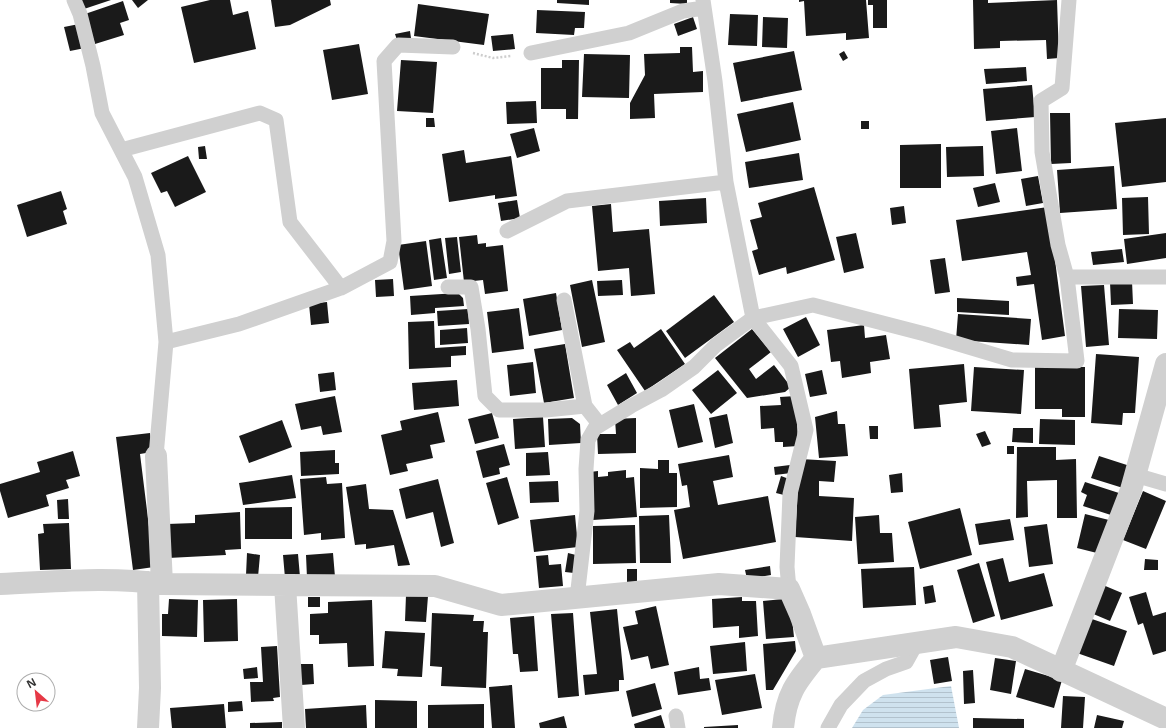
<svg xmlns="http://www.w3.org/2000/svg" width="1166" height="728" font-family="'Open Sans',sans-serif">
<defs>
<pattern id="water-rules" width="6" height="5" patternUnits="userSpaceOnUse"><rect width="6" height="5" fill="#cfe2ee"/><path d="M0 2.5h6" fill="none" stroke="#b2c2cd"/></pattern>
</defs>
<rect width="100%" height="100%" fill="#fff"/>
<path fill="url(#water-rules)" d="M 951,686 L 959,728 L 852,728 L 863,710 L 883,695 Z"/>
<path fill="#1a1a1a" d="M 80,0 L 111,0 L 84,9 Z
M 132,0 L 148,0 L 138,8 Z
M 210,0 L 230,0 L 233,15 L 248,11 L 256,49 L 194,63 L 181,7 Z
M 271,0 L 330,0 L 331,5 L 290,25 L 275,27 Z
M 557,0 L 589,0 L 589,5 L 557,3 Z
M 670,0 L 687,0 L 687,4 L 670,3 Z
M 799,0 L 866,0 L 869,38 L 846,40 L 846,33 L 806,36 L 804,1 L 799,2 Z
M 868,0 L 887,0 L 887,28 L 873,28 L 873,5 L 868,5 Z
M 973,0 L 988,0 L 988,3 L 1057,0 L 1059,58 L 1047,59 L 1046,40 L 1000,41 L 1000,48 L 974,49 Z
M 123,1 L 129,20 L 120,23 L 124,35 L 95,44 L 85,14 Z
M 418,4 L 489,14 L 484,45 L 414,36 Z
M 537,10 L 585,12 L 584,28 L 575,28 L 574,35 L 536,33 Z
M 730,14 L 758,15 L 757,46 L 728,45 Z
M 693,17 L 697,29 L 678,36 L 674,24 Z
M 763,17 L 788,18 L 787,48 L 762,47 Z
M 79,24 L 85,48 L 70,51 L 64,27 Z
M 410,31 L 411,38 L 397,40 L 395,34 Z
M 513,34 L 515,49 L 493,51 L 491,36 Z
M 359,44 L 368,94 L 332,100 L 323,50 Z
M 680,47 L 692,47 L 693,72 L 703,71 L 703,92 L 654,94 L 655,118 L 630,119 L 630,103 L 645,75 L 644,54 L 680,53 Z
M 794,51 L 802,90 L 741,102 L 733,63 Z
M 844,51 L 848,58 L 843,61 L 839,54 Z
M 584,54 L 630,55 L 629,98 L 582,97 Z
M 401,60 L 437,62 L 433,113 L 397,111 Z
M 562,60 L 579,60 L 578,119 L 566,119 L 566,109 L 541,109 L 541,68 L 562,68 Z
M 1026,67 L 1027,81 L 986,84 L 984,69 Z
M 1032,85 L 1035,117 L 986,121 L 983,89 Z
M 536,101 L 537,123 L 507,124 L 506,102 Z
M 793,102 L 801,140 L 746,152 L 737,114 Z
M 1050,113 L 1070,113 L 1071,163 L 1051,164 Z
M 426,118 L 434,118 L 435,127 L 426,127 Z
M 1166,118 L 1166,182 L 1122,187 L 1115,123 Z
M 861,121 L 869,121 L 869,129 L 861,129 Z
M 534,128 L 540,151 L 517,158 L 510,134 Z
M 1017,128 L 1022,171 L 996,174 L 991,131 Z
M 941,144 L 941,188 L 900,188 L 900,145 Z
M 205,146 L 207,159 L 199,159 L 198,147 Z
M 983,146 L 984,176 L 947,177 L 946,147 Z
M 464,150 L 466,163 L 511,156 L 517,196 L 495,199 L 495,195 L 449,202 L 442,154 Z
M 799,153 L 803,180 L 749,188 L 745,162 Z
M 188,156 L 206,192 L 175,207 L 167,191 L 161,193 L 151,173 Z
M 1114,166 L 1117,209 L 1060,213 L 1057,170 Z
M 1038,176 L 1043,203 L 1026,206 L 1021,179 Z
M 995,183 L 1000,202 L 978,207 L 973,188 Z
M 814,187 L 835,260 L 787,274 L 786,267 L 759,275 L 752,251 L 758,249 L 750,220 L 762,217 L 758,203 Z
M 61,191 L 67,209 L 63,211 L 67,224 L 27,237 L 17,205 Z
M 1148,197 L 1149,234 L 1123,235 L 1122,198 Z
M 706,198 L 707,223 L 660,226 L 659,201 Z
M 517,200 L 520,218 L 501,221 L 498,203 Z
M 611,204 L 613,232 L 649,229 L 655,294 L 631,296 L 629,268 L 598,271 L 592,206 Z
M 904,206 L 906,223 L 892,225 L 890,208 Z
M 1048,207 L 1065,336 L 1042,340 L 1034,284 L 1017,286 L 1016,277 L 1031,275 L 1027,252 L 962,261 L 956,220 Z
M 856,233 L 864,268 L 844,273 L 836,237 Z
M 1166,233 L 1166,258 L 1127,264 L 1124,239 Z
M 477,235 L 478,244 L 486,243 L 486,247 L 503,245 L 508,291 L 485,294 L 483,280 L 464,282 L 459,237 Z
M 457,237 L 461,272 L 449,274 L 445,238 Z
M 441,238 L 447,278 L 434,280 L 429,240 Z
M 426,241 L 432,286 L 404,290 L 398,245 Z
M 1122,249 L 1124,262 L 1093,265 L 1091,252 Z
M 945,258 L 950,292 L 935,294 L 930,260 Z
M 393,279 L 394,296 L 376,297 L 375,280 Z
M 592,280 L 605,342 L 582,347 L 570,285 Z
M 622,280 L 623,295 L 598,296 L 597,281 Z
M 1132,281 L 1133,304 L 1111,305 L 1110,282 Z
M 1104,285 L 1109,345 L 1086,347 L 1081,286 Z
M 458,293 L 463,298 L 464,306 L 435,308 L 435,313 L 411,315 L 410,296 Z
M 556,293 L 562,330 L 529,336 L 523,299 Z
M 714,295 L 734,322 L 685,358 L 666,331 Z
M 957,298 L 1009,301 L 1009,315 L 957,312 Z
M 327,302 L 329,323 L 311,325 L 309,304 Z
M 519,308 L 524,349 L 492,353 L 487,312 Z
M 468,309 L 469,324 L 438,326 L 437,311 Z
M 1119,309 L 1158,310 L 1157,339 L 1118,338 Z
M 958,314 L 1031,319 L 1029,345 L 956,340 Z
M 806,317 L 820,345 L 798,357 L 783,329 Z
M 434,321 L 435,348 L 466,346 L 466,355 L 451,356 L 451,367 L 409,369 L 408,322 Z
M 864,325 L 865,338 L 886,335 L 890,359 L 870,362 L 871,373 L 842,378 L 840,361 L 831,362 L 827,330 Z
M 467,328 L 468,343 L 440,345 L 440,330 Z
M 661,329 L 685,364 L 645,391 L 617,350 L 630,342 L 634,348 Z
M 752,329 L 771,352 L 749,369 L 756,379 L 774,365 L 791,387 L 785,392 L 747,398 L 715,358 Z
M 565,344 L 574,398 L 544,403 L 534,349 Z
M 1096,354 L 1139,357 L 1135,413 L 1123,413 L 1122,425 L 1091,423 Z
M 533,362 L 536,393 L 510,396 L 507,365 Z
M 964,364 L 967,402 L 939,405 L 941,427 L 914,429 L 909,369 Z
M 1035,366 L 1085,367 L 1085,417 L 1062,417 L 1062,409 L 1035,409 Z
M 974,367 L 1024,370 L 1021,414 L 971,411 Z
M 718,370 L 737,393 L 711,414 L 692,390 Z
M 822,370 L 827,394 L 810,397 L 805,374 Z
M 334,372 L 336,390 L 320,392 L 318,374 Z
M 626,373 L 637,393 L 618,405 L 607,385 Z
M 457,380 L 459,406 L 414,410 L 412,383 Z
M 335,396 L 342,432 L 323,435 L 321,426 L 301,430 L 295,404 Z
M 796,396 L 798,446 L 783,447 L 783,442 L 775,442 L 774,428 L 761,429 L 760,406 L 781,405 L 780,397 Z
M 694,404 L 703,442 L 678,448 L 669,410 Z
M 837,411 L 838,424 L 845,424 L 848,456 L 819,458 L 815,417 Z
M 438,412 L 445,442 L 430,445 L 433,458 L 406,464 L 408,471 L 390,475 L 381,435 L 402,430 L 400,421 Z
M 492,413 L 499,438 L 475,444 L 468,419 Z
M 727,414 L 733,443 L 715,448 L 709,418 Z
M 543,417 L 545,447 L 515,449 L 513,419 Z
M 572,418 L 580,424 L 581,443 L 549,445 L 548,419 Z
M 636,418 L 636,453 L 598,454 L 597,434 L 616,434 L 615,419 Z
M 1040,419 L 1075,420 L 1075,445 L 1039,444 Z
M 282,420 L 292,447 L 249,463 L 239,436 Z
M 869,426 L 878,426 L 878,439 L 870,439 Z
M 1013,428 L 1033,428 L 1033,443 L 1012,442 Z
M 985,431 L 991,444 L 982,447 L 976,434 Z
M 150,433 L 152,452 L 140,454 L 154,567 L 133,570 L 116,437 Z
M 504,444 L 510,465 L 499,468 L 500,474 L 483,478 L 476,451 Z
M 1007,446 L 1014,446 L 1014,454 L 1007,454 Z
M 1017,447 L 1056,447 L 1056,460 L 1076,459 L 1077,518 L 1057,518 L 1057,480 L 1027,481 L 1028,517 L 1016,518 Z
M 335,450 L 335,463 L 339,463 L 339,474 L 301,476 L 300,452 Z
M 73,451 L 80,476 L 66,480 L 69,488 L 46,495 L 49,506 L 8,518 L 0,491 L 0,484 L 40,472 L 37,462 Z
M 548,452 L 550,475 L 526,476 L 526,453 Z
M 729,455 L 733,477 L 713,481 L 718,505 L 768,496 L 776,542 L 683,559 L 674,510 L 690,507 L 687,485 L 682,486 L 678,464 Z
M 1099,456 L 1130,466 L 1123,488 L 1091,478 Z
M 800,459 L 836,461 L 834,482 L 819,481 L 819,496 L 854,498 L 852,541 L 795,537 Z
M 658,460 L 669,460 L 669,473 L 677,473 L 677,507 L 640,508 L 640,468 L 658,469 Z
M 790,465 L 791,473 L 775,475 L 774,467 Z
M 626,470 L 626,478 L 634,477 L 637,517 L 593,520 L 590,472 L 598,471 L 598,477 L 608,476 L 608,472 Z
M 902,473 L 903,492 L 891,493 L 889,475 Z
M 292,475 L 296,498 L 243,505 L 239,483 Z
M 781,476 L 789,479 L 784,495 L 776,493 Z
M 326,477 L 327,484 L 342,483 L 345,538 L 321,540 L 321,533 L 304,535 L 300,479 Z
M 507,477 L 519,518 L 498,525 L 486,483 Z
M 438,479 L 454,543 L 441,547 L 433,512 L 406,519 L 399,489 Z
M 558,481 L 559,502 L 530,503 L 529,482 Z
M 1085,482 L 1122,494 L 1114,516 L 1083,506 L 1087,495 L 1081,492 Z
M 366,484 L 369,509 L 393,510 L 410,565 L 398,566 L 394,545 L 366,549 L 366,544 L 355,545 L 346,487 Z
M 1143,491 L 1166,501 L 1146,549 L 1123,540 Z
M 68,499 L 69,519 L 58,519 L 57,500 Z
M 292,507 L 292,539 L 245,539 L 245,508 Z
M 960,508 L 972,555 L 920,569 L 908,522 Z
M 240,512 L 241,549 L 225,550 L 226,555 L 168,558 L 167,524 L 195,523 L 195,515 Z
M 1085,514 L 1109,520 L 1101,554 L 1077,548 Z
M 575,515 L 578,547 L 534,552 L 530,520 Z
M 669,515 L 671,563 L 640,563 L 639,516 Z
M 879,515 L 880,533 L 892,533 L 894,562 L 858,564 L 855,517 Z
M 1010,519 L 1014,540 L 979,545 L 975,524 Z
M 69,523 L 71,569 L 40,570 L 38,534 L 44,533 L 43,524 Z
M 1047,524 L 1053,564 L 1029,567 L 1024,527 Z
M 635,525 L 636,563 L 593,564 L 593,526 Z
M 247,553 L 260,555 L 258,577 L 246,575 Z
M 333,553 L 335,577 L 307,578 L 306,555 Z
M 568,553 L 576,555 L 574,573 L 565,572 Z
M 298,554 L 300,577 L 285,578 L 283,555 Z
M 548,555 L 549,565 L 561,564 L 563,586 L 539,588 L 536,556 Z
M 1003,558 L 1009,582 L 1044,573 L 1053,606 L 1001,620 L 986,562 Z
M 1145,559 L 1158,560 L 1158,570 L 1144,570 Z
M 979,563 L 995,616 L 973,623 L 957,570 Z
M 770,566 L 771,575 L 747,579 L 745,570 Z
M 914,567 L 916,605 L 863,608 L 861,569 Z
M 627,569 L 637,569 L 637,589 L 627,589 Z
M 933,585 L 936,602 L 925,604 L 923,587 Z
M 1103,585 L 1122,593 L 1110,621 L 1091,613 Z
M 1146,592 L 1153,616 L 1166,612 L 1166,651 L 1153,655 L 1143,623 L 1138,625 L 1129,597 Z
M 406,595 L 428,596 L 426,622 L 405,621 Z
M 308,597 L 320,597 L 320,607 L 308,607 Z
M 742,597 L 742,601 L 756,601 L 758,636 L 739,638 L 739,626 L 713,628 L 712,599 Z
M 169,599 L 198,600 L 197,637 L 162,636 L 162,614 L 168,614 Z
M 237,599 L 238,641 L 204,642 L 203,600 Z
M 783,599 L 791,609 L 794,637 L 766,639 L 763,601 Z
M 372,600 L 374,666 L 348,667 L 347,643 L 319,644 L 319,635 L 310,635 L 310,614 L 328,613 L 328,602 Z
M 656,606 L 669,665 L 651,669 L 648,656 L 631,660 L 623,627 L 638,624 L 635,611 Z
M 617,609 L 624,680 L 619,680 L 619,691 L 585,695 L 583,675 L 597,674 L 590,612 Z
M 432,613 L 474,615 L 473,621 L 484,621 L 483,632 L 488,632 L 486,688 L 441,686 L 442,667 L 430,666 Z
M 573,613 L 579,696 L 558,698 L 551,614 Z
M 534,616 L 538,671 L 520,672 L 518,654 L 513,654 L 510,618 Z
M 1089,618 L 1127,631 L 1114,666 L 1077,653 Z
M 385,631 L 425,633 L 422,677 L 397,676 L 398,669 L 382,668 Z
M 795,641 L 796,651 L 773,690 L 766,690 L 763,644 Z
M 745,642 L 747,671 L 713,674 L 710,646 Z
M 277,646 L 280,697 L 273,698 L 274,701 L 251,702 L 250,682 L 263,682 L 261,647 Z
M 948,657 L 952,681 L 934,684 L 930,660 Z
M 995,658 L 1016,661 L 1011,694 L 990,690 Z
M 300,664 L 313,664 L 314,684 L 301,685 Z
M 257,667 L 258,678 L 244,679 L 243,669 Z
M 699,667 L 700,679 L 709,678 L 711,690 L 678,695 L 674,672 Z
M 1025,669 L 1062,680 L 1054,708 L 1016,697 Z
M 973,670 L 975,703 L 964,704 L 963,671 Z
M 755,674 L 762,708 L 722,715 L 715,680 Z
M 655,683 L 662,709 L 632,717 L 626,691 Z
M 512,685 L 515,728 L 492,728 L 489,687 Z
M 1063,696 L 1085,697 L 1083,728 L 1061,728 Z
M 375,700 L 417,701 L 417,728 L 375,728 Z
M 242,701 L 243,711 L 228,712 L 228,702 Z
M 224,704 L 226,728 L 172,728 L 170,708 Z
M 484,704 L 484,728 L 428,728 L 428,705 Z
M 366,705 L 367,728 L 306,728 L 305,709 Z
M 661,715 L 665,728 L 635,728 L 634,724 Z
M 1097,715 L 1124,721 L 1122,728 L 1094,728 Z
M 564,716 L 567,728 L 540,728 L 539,723 Z
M 973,718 L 1024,719 L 1024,728 L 973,728 Z
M 282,722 L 282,728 L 250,728 L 250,723 Z
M 738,725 L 738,728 L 704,728 L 704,727 Z"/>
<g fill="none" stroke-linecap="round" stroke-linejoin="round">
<path stroke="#cdcdcd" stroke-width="2.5" stroke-dasharray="2 2" stroke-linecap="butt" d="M 473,53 L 493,58 L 511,56"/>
<path stroke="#d0d0d0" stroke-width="15" d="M 74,0 L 80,14 L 93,66 L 102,113 L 135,177 L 158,255 L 166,342
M 703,0 L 715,81 L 726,182 L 753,318 L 791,366 L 806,430 L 790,494 L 787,567 L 789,589
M 531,53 L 629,33 L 683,11 L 704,8
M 121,150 L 260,113 L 276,120 L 290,222 L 341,288
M 507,231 L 567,201 L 726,182
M 1067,277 L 1166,277
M 448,287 L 471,287 L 478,329 L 485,396 L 499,410 L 546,410 L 585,406 L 600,425
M 564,300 L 585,406
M 156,456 L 166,342 L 239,324 L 341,288 L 390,262 L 394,241 L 384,61 L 398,45 L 453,47
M 1135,475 L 1166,484
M 577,598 L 587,511 L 586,469 L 588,440 L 595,428 L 631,406 L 661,390 L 694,367 L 716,345 L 753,318 L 813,305 L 925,334 L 1012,360 L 1077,361 L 1067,277 L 1058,245 L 1042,152 L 1041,101 L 1062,88 L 1069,0
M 676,716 L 678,728
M 828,728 L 841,705 L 864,681 L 886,669 L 906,662 L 916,644"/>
<path stroke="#d0d0d0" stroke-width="22" d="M 156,456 L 162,584
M 0,584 C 53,582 109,576 162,584 L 435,586 L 501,605 L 719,584 L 789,589 L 800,614 L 816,658
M 285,585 L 294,728
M 1061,671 L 1131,490 L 1166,364
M 148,728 L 150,688 L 148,582
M 783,728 C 786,695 796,682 816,658 L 956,637 L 1012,647 L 1166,719"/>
</g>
<g transform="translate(36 692) rotate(332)"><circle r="19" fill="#ffffff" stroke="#adadad"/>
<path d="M0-3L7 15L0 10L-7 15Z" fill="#e63946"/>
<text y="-6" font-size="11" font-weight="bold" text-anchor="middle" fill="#333333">N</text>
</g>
</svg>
